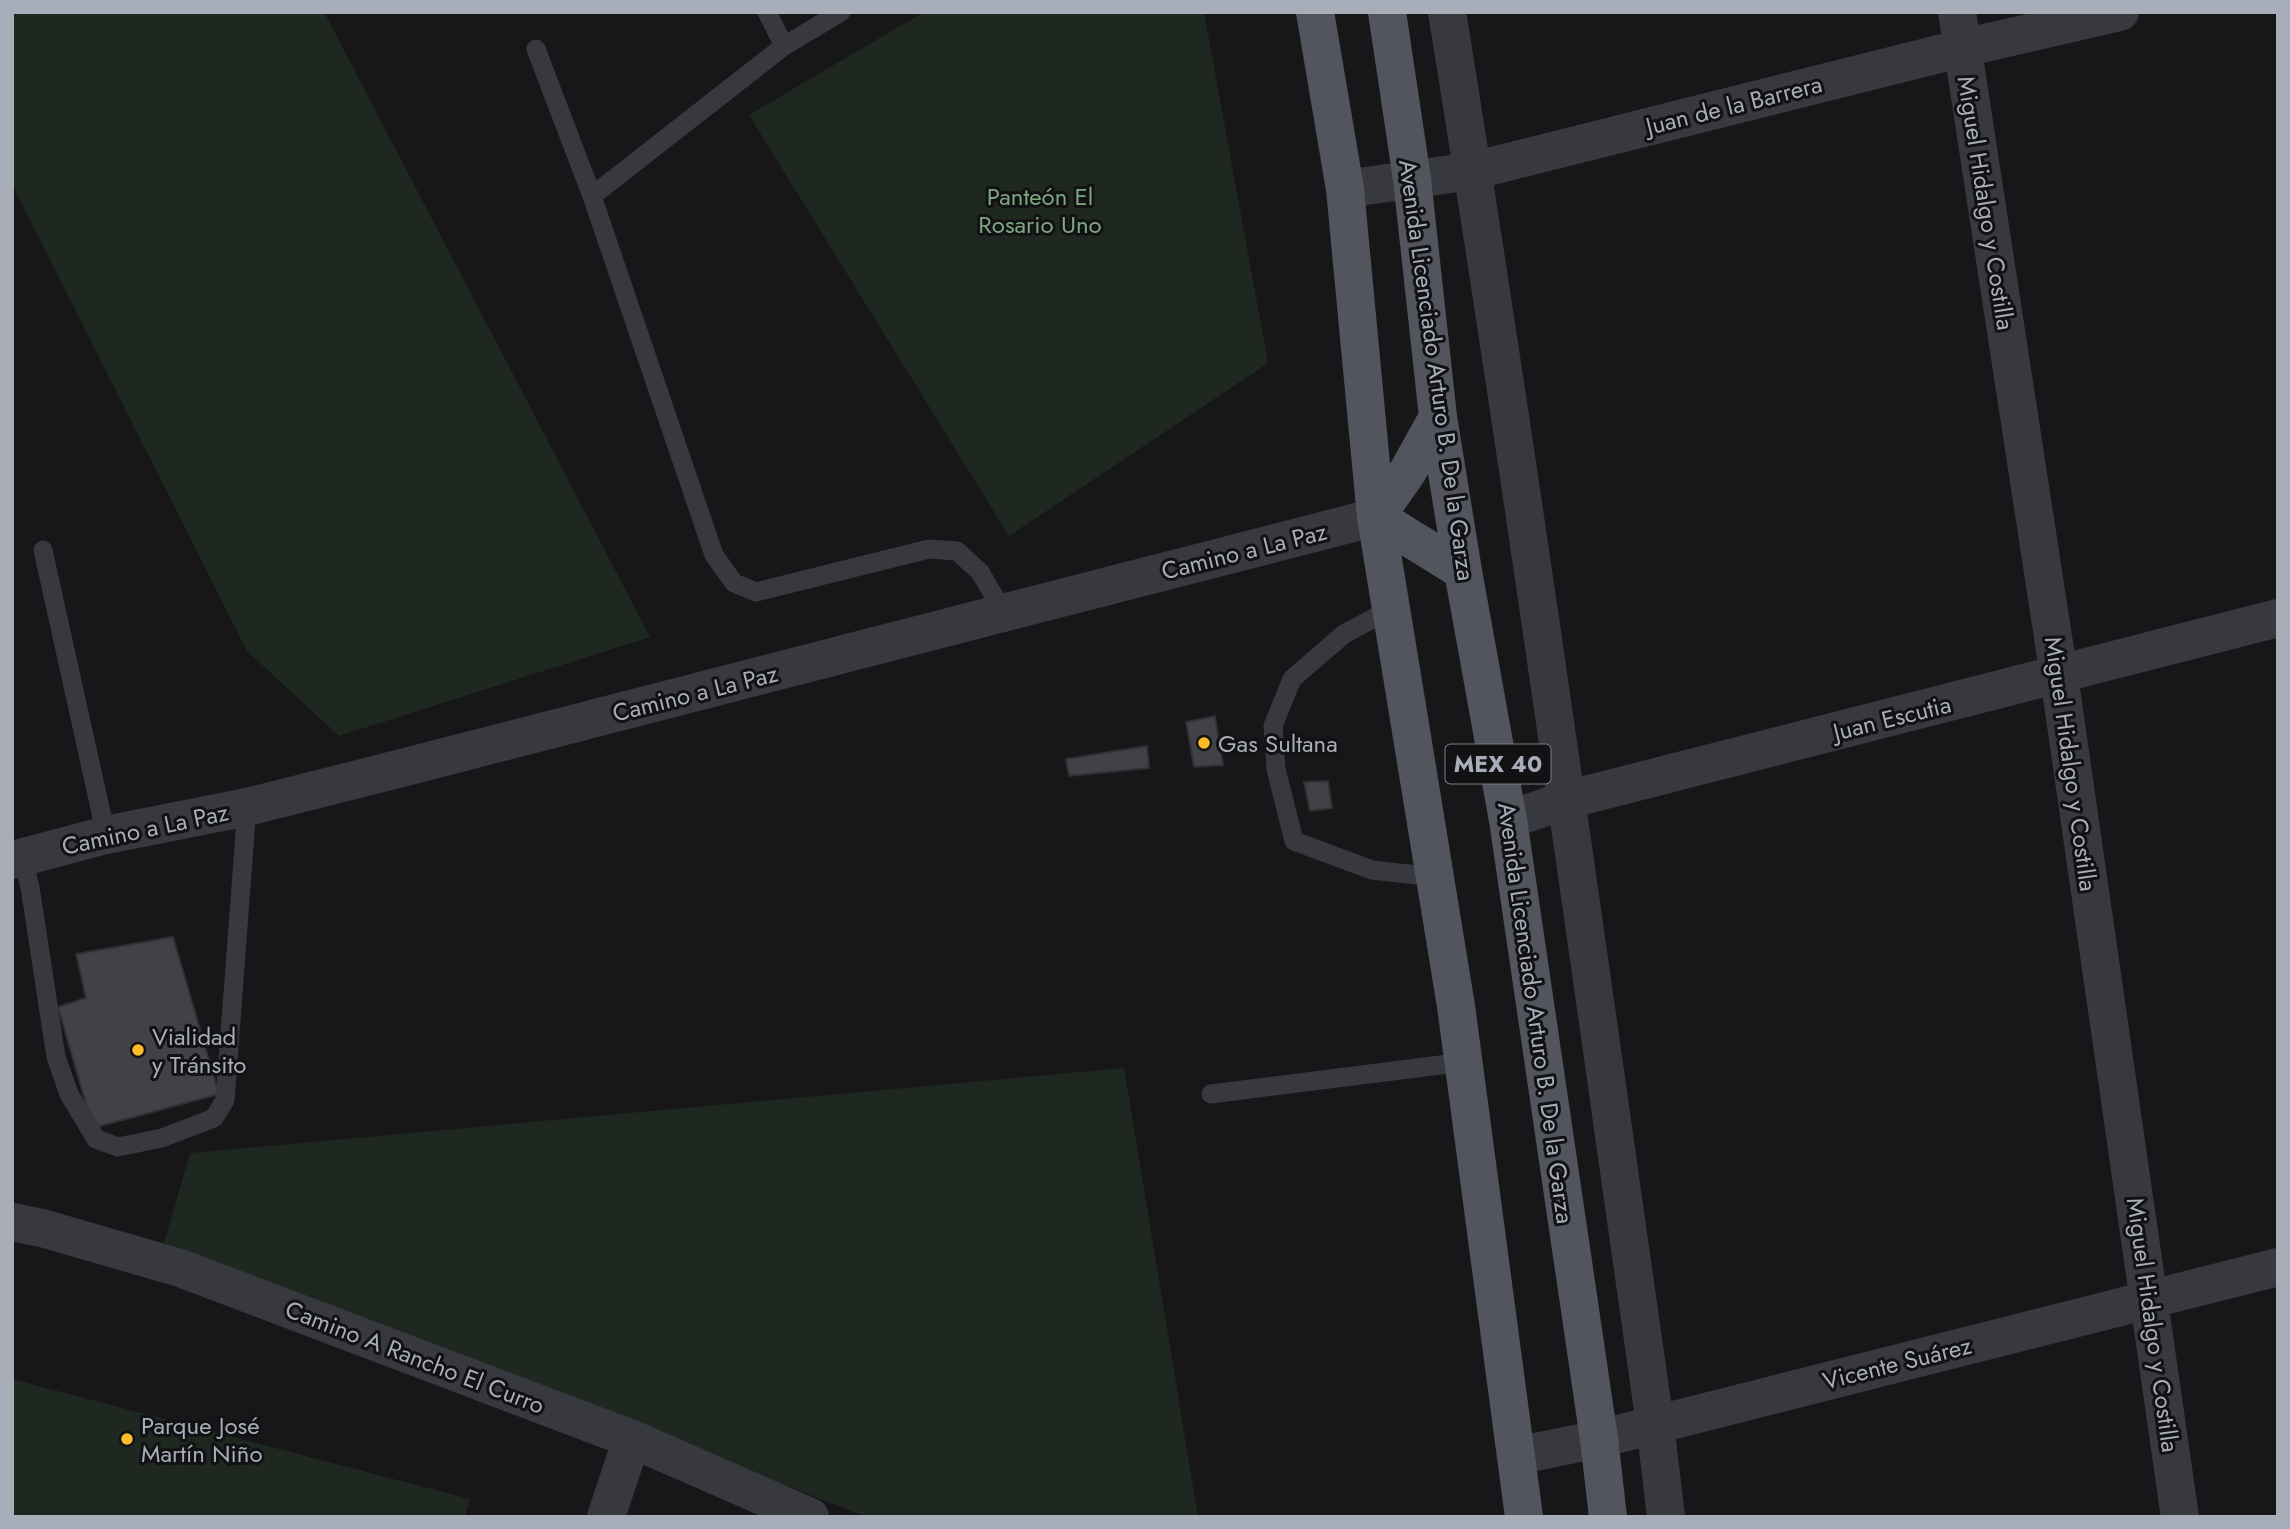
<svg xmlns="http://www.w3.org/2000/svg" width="2290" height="1529" font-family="Jost,sans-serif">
<rect width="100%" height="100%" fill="#171719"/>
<path fill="#1e2820" d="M 12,12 L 324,12 L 650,637 L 339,736 L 247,651 L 12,184 Z
M 924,12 L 1204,12 L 1268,363 L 1009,536 L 749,115 Z
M 1124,1068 L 1198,1517 L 867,1517 L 558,1396 L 163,1247 L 190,1153 Z
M 12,1379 L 470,1499 L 465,1517 L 12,1517 Z"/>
<path fill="#414246" stroke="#313135" stroke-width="2" d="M 1215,716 L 1223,765 L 1194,767 L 1186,722 Z
M 1147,746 L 1149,768 L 1069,776 L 1066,759 Z
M 1328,781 L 1332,808 L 1310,811 L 1304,782 Z
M 173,937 L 219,1094 L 93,1128 L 58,1007 L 86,998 L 76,954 Z"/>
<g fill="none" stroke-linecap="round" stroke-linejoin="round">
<path stroke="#38383f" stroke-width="19" d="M 767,12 L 784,46 L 841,12
M 536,49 L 592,196 L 714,555 L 734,583 L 756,592 L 929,549 L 957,551 L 980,572 L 1004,613
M 592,196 L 784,46
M 43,550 L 106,835
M 1391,609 L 1344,634 L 1292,679 L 1273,726 L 1276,769 L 1294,841 L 1372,870 L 1435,877
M 22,857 L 30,887 L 56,1057 L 69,1094 L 96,1139 L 118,1147 L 162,1138 L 214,1118 L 225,1100 L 247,807
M 1211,1094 L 1464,1062"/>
<path stroke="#38383f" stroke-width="38" d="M 1447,12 C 1523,482 1588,953 1655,1424 L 1666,1517
M 1957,12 L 2059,676 L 2180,1517
M 1345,189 L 1472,171 L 1963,48 L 2120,12
M 1508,820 L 1566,800 L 2278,618
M 1516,1456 L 1599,1439 L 2278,1267
M 606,1517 L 632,1439"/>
<path stroke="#38383f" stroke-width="38" d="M 12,860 L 106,835 L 247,807 L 386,772 L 1376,517
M 12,1222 L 42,1228 L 180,1268 L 632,1439 L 810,1517"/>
<path stroke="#53555e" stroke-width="38" d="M 1315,12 L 1345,189 L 1376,517 L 1456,1006 L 1524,1517
M 1387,12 L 1412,179 L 1438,417 L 1463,571 L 1508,820 L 1599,1439 L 1608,1517
M 1438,417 L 1408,471 L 1376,517 L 1463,571"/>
</g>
<g fill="#ffbc29" stroke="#121214" stroke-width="2.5">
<circle cx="1204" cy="743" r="7"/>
<circle cx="138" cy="1050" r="7"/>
<circle cx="127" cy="1439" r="7"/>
</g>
<g text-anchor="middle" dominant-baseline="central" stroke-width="6" stroke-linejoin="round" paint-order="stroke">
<rect fill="#121214" stroke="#7b7e88" stroke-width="2" x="1445.5" y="744.5" width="105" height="39" rx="5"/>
<g font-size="23" font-weight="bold" fill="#a8adba">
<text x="1498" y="764">MEX 40</text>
</g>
<g font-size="24" fill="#a8adba" stroke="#121214">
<text transform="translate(1734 105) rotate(-14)">Juan de la Barrera</text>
<text transform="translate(1986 203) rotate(81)">Miguel Hidalgo y Costilla</text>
<text transform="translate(1437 370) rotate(82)">Avenida Licenciado Arturo B. De la Garza</text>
<text transform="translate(1244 551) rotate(-14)">Camino a La Paz</text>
<text transform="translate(695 693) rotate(-14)">Camino a La Paz</text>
<text transform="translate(1892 718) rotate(-14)">Juan Escutia</text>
<text transform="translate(2071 764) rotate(82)">Miguel Hidalgo y Costilla</text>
<text transform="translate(145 829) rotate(-12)">Camino a La Paz</text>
<text transform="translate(1536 1013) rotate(82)">Avenida Licenciado Arturo B. De la Garza</text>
<text transform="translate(2153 1325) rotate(82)">Miguel Hidalgo y Costilla</text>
<text transform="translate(415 1357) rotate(21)">Camino A Rancho El Curro</text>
<text transform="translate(1897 1363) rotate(-14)">Vicente Suárez</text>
</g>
<g font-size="24" fill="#7da781" stroke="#121214">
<text x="1040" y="196">Panteón El<tspan x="1040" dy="28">Rosario Uno</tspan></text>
</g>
<g font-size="24" fill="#a8adba" stroke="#121214" text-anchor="start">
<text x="1218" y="743">Gas Sultana</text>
<text x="152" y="1036">Vialidad<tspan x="152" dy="28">y Tránsito</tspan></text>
<text x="141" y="1425">Parque José<tspan x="141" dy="28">Martín Niño</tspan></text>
</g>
</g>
<rect width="2290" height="1529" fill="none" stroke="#a8adba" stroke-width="28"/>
</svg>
